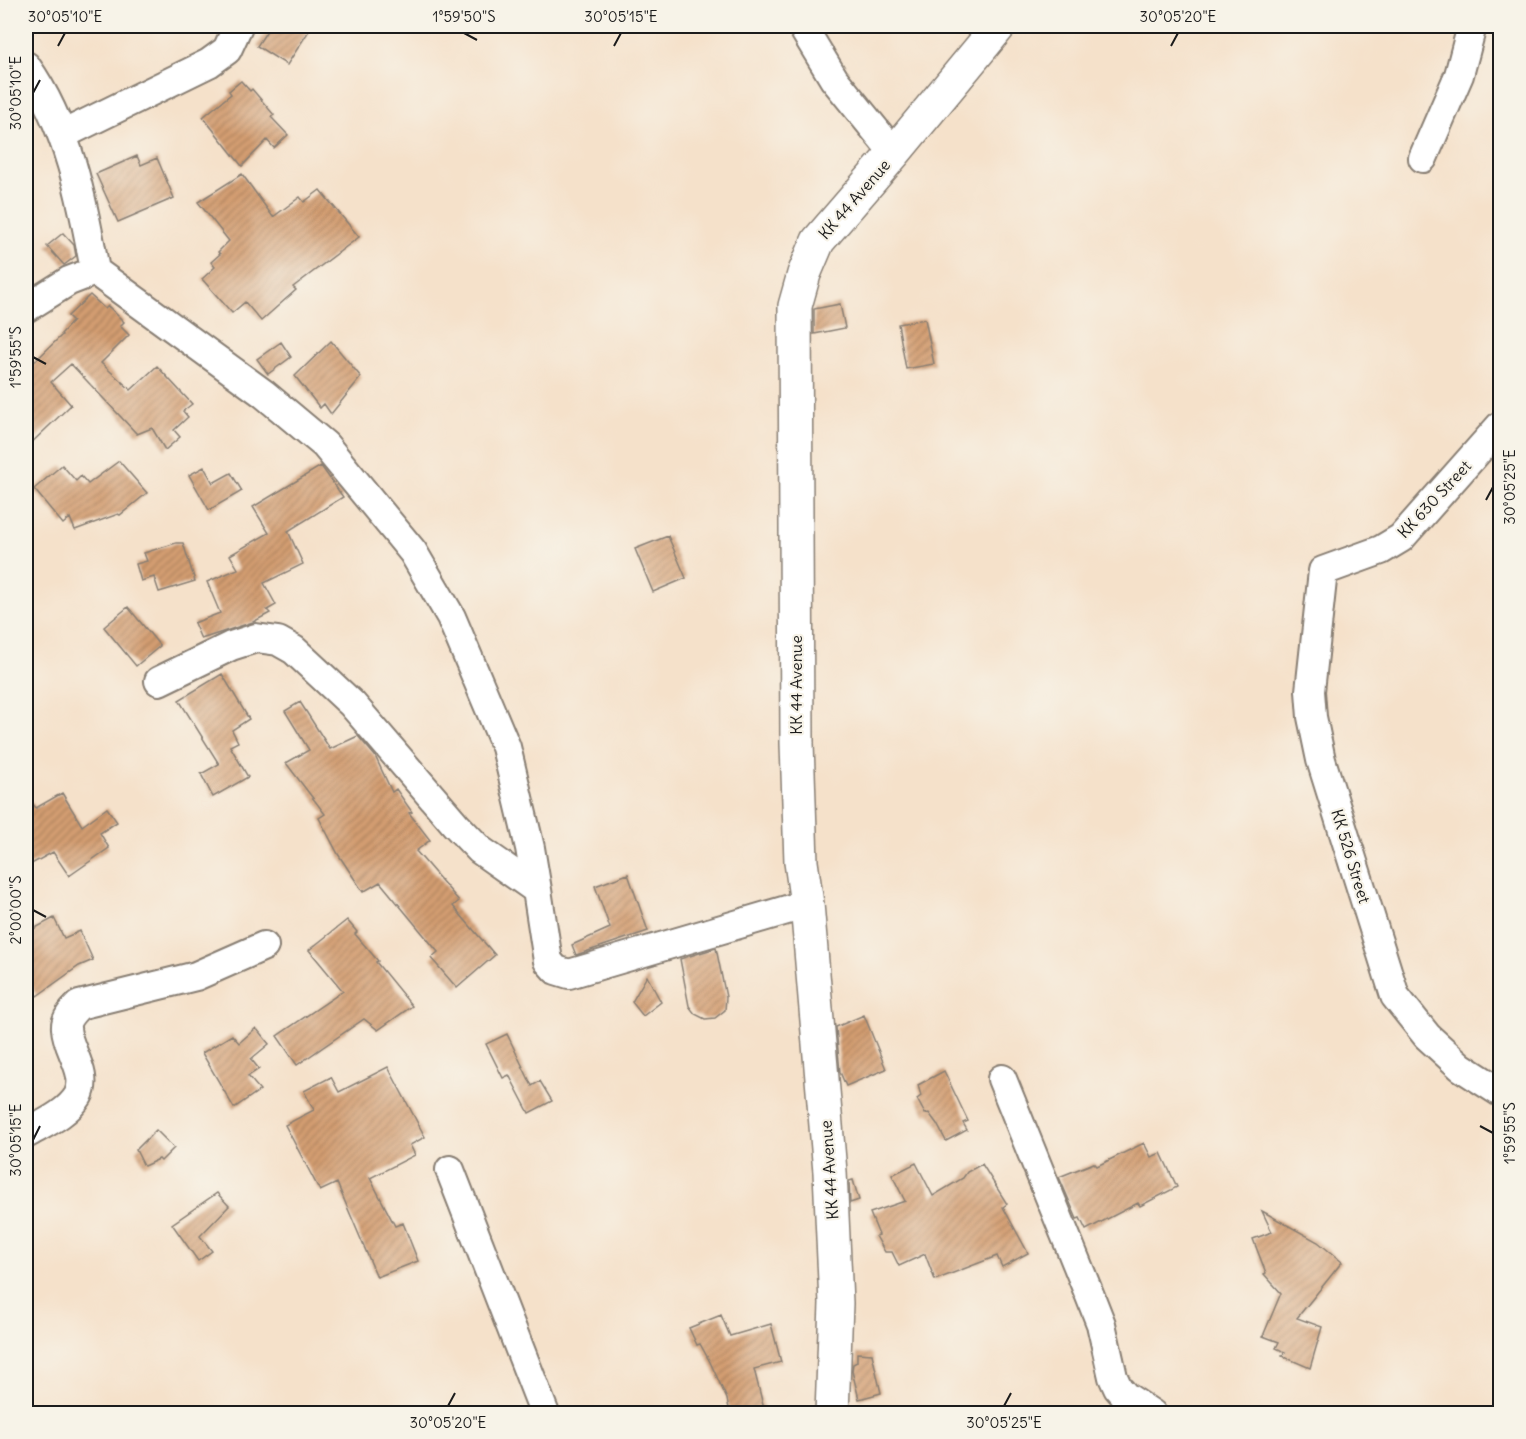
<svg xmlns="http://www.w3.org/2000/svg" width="1526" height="1439" font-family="Delius,sans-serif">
<defs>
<pattern id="building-hatch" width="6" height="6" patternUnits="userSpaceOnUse" patternTransform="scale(1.5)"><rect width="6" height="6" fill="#d39d71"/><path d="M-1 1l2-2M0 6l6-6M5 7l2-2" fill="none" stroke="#aa7f5c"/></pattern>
</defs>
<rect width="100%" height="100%" fill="#f7f3e8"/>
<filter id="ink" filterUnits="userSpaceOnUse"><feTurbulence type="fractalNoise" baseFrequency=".0167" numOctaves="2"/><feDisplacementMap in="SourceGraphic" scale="12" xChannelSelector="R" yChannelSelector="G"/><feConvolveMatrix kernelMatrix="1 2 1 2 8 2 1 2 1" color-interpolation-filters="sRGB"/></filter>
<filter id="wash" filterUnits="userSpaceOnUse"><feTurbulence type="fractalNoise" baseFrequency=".008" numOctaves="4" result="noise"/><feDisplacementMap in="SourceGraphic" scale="24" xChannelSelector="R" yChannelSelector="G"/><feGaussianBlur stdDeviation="1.35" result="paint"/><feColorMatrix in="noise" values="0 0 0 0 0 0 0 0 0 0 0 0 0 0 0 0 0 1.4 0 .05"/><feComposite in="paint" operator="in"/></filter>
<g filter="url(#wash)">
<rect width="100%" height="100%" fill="#f5e1ca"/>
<g id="blocks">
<path fill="url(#building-hatch)" d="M 270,26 L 312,26 L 287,65 L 257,46 Z
M 241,81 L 250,91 L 252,89 L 274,115 L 271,117 L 288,135 L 274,148 L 267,140 L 242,166 L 203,117 L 231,94 L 229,91 Z
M 137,156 L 141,165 L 157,158 L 174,198 L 118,222 L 96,174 Z
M 242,174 L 273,217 L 300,197 L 304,202 L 320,190 L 359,237 L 293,287 L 296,290 L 261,321 L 245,302 L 232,313 L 202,279 L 215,267 L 211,262 L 220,254 L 218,252 L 229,241 L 198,202 Z
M 63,233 L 74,245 L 76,256 L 64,265 L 47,246 Z
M 90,295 L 105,309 L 108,306 L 124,322 L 120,326 L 129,335 L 101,363 L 131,390 L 157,366 L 192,404 L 183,411 L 188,417 L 174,430 L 180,437 L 165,450 L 152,428 L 137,434 L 71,364 L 51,382 L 71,405 L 26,448 L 26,370 L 62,335 L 61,334 L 73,321 L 68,316 Z
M 840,304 L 845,328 L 814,334 L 814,309 Z
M 925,319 L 934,364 L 906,369 L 898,324 Z
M 331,341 L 361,377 L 331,414 L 324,404 L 320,408 L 295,376 Z
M 281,342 L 291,357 L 268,374 L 257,359 Z
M 119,461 L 147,493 L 120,515 L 118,514 L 75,530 L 70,518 L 63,524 L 34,489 L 62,465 L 76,481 L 81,476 L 88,484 Z
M 321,466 L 343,497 L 288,531 L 303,564 L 264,583 L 276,605 L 267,610 L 270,613 L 253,622 L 201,639 L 194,623 L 220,613 L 207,582 L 238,569 L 230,555 L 269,533 L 253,507 Z
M 204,467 L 213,483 L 231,473 L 242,491 L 209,510 L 189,475 Z
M 668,536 L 686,578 L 653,592 L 635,549 Z
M 176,543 L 183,543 L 195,581 L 159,592 L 154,577 L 141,581 L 136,564 L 147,561 L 144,553 Z
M 128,607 L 160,646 L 136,666 L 104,627 Z
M 222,674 L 249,719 L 232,730 L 238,742 L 230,746 L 248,777 L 213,797 L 201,774 L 219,764 L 179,700 Z
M 300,702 L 330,749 L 358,736 L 375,756 L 392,792 L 396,789 L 412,812 L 409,813 L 430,840 L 416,851 L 459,901 L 453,906 L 495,955 L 457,988 L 431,958 L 438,952 L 380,882 L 363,892 L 338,854 L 319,818 L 325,814 L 286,763 L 309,750 L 285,711 Z
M 62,793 L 82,826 L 107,808 L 117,822 L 100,833 L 109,848 L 69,876 L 53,852 L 26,867 L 26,796 L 36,808 Z
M 628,874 L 648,931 L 576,955 L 572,945 L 610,928 L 595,886 Z
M 54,918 L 64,938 L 80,931 L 93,960 L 79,966 L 37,996 L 26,979 L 26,933 Z
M 347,920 L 357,932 L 355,934 L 378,961 L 376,962 L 412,1006 L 378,1030 L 364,1019 L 297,1065 L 277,1036 L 343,991 L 309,950 Z
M 716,948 L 726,997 L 725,1010 L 715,1018 L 705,1019 L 695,1014 L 689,1006 L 680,959 Z
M 647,976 L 661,1002 L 643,1016 L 632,1002 Z
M 864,1015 L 886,1069 L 846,1086 L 840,1072 L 836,1027 Z
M 256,1028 L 269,1044 L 251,1059 L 259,1069 L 248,1076 L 260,1090 L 234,1108 L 202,1053 L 232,1035 L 239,1043 Z
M 507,1034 L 532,1086 L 540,1081 L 552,1101 L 529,1113 L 509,1075 L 503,1078 L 486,1044 Z
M 388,1067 L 425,1137 L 410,1145 L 415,1155 L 370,1178 L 395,1226 L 403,1223 L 418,1261 L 377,1277 L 337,1183 L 320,1191 L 285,1125 L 314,1110 L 304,1091 L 331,1077 L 339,1092 Z
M 944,1071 L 968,1121 L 963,1123 L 967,1130 L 946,1141 L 937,1124 L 929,1113 L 925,1114 L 917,1099 L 921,1096 L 918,1085 Z
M 156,1130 L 174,1148 L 161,1161 L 159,1159 L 144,1166 L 136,1150 Z
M 1144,1143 L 1151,1157 L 1161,1153 L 1177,1187 L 1140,1206 L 1138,1203 L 1086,1230 L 1080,1218 L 1077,1219 L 1059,1177 L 1094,1163 L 1097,1166 Z
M 916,1163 L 933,1196 L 963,1178 L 967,1172 L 982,1164 L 1007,1204 L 1003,1207 L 1028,1253 L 1002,1267 L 997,1256 L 935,1280 L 925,1254 L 899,1266 L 892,1252 L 885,1252 L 876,1236 L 879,1235 L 870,1213 L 905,1201 L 892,1175 Z
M 853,1180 L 859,1200 L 850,1203 L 849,1181 Z
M 217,1193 L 229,1206 L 200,1236 L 212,1251 L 198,1261 L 172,1224 Z
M 1262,1211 L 1318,1242 L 1342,1262 L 1297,1318 L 1322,1327 L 1310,1368 L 1282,1356 L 1285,1352 L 1276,1348 L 1279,1342 L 1263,1336 L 1281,1293 L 1264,1274 L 1266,1273 L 1253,1239 L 1272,1232 Z
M 721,1315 L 730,1336 L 771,1324 L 781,1362 L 754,1369 L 765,1413 L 730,1413 L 727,1399 L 710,1362 L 700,1344 L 697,1345 L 689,1328 Z
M 857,1353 L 872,1354 L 881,1393 L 859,1399 L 852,1371 L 853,1364 L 857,1362 Z"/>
</g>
</g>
<g filter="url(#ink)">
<use href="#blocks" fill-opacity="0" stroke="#887e73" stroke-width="1.5"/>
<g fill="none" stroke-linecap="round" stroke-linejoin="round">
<g stroke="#887e73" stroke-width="32">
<path id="minor" d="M 802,26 L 834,79 L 894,153
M 26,66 C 68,125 83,201 95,271
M 62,135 L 209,63 L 227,50 L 238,26
M 1423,158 L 1459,75 L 1472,26
M 26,308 L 69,281 L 95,271 L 264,394 L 325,445 L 413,552 L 451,617 L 506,747 L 530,848 L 537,890
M 1500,426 L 1401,538 L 1381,550 L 1323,571 L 1310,691 L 1312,717 L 1321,760 L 1395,996 L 1427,1036 L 1461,1067 L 1500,1092
M 159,681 L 231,646 L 256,638 L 278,641 L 294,650 L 352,704 L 456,825 L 480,850 L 537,890 L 548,961 L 556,970 L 569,974 L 807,904
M 1002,1079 L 1090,1296 L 1101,1324 L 1113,1377 L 1118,1388 L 1125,1396 L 1152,1414
M 26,1134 C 43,1124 67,1114 78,1096 C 90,1074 67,1050 66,1028 C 65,1019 73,1011 79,1005 L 196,976 L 264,946
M 450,1170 L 545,1414"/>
</g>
<g stroke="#887e73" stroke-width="36">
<path id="major" d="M 832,1414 L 836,1303 L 830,1172 L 807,904 L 801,862 L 797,743 L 795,306 L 804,274 L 818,241 L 894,153 L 999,26"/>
</g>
<use href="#minor" stroke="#fff" stroke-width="28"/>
<use href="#major" stroke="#fff" stroke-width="33"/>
</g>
</g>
<path fill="none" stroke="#1c1c1c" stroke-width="2" d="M 464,33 L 477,40M 58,46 L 65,33M 614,46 L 621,33M 1171,46 L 1178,33M 33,93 L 40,80M 33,357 L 46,364M 1486,500 L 1493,487M 33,910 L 46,917M 1480,1126 L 1493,1133M 33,1140 L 40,1126M 448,1406 L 455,1393M 1004,1406 L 1011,1393"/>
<g text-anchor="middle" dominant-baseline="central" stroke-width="4.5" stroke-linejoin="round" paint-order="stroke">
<g font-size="16" fill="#1c1c1c" stroke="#f7f3e8">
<text transform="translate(854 199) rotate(-49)">KK 44 Avenue</text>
<text transform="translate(1434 499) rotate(-47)">KK 630 Street</text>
<text transform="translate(796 685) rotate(-90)">KK 44 Avenue</text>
<text transform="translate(1351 856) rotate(73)">KK 526 Street</text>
<text transform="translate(829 1170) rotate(-94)">KK 44 Avenue</text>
</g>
</g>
<rect width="1526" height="1439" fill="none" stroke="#f7f3e8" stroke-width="66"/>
<rect x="33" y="33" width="1460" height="1373" fill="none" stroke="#1c1c1c" stroke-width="2"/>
<g font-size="15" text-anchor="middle" fill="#1c1c1c">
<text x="65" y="22">30°05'10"E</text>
<text x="464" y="22">1°59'50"S</text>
<text x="621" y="22">30°05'15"E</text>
<text x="1178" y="22">30°05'20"E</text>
<text transform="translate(16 93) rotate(-90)" y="5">30°05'10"E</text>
<text transform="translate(16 357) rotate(-90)" y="5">1°59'55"S</text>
<text transform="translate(1510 487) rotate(-90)" y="5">30°05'25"E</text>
<text transform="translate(16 910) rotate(-90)" y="5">2°00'00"S</text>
<text transform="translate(1510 1133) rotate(-90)" y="5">1°59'55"S</text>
<text transform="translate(16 1140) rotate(-90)" y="5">30°05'15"E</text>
<text x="448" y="1428">30°05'20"E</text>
<text x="1004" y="1428">30°05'25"E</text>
</g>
</svg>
